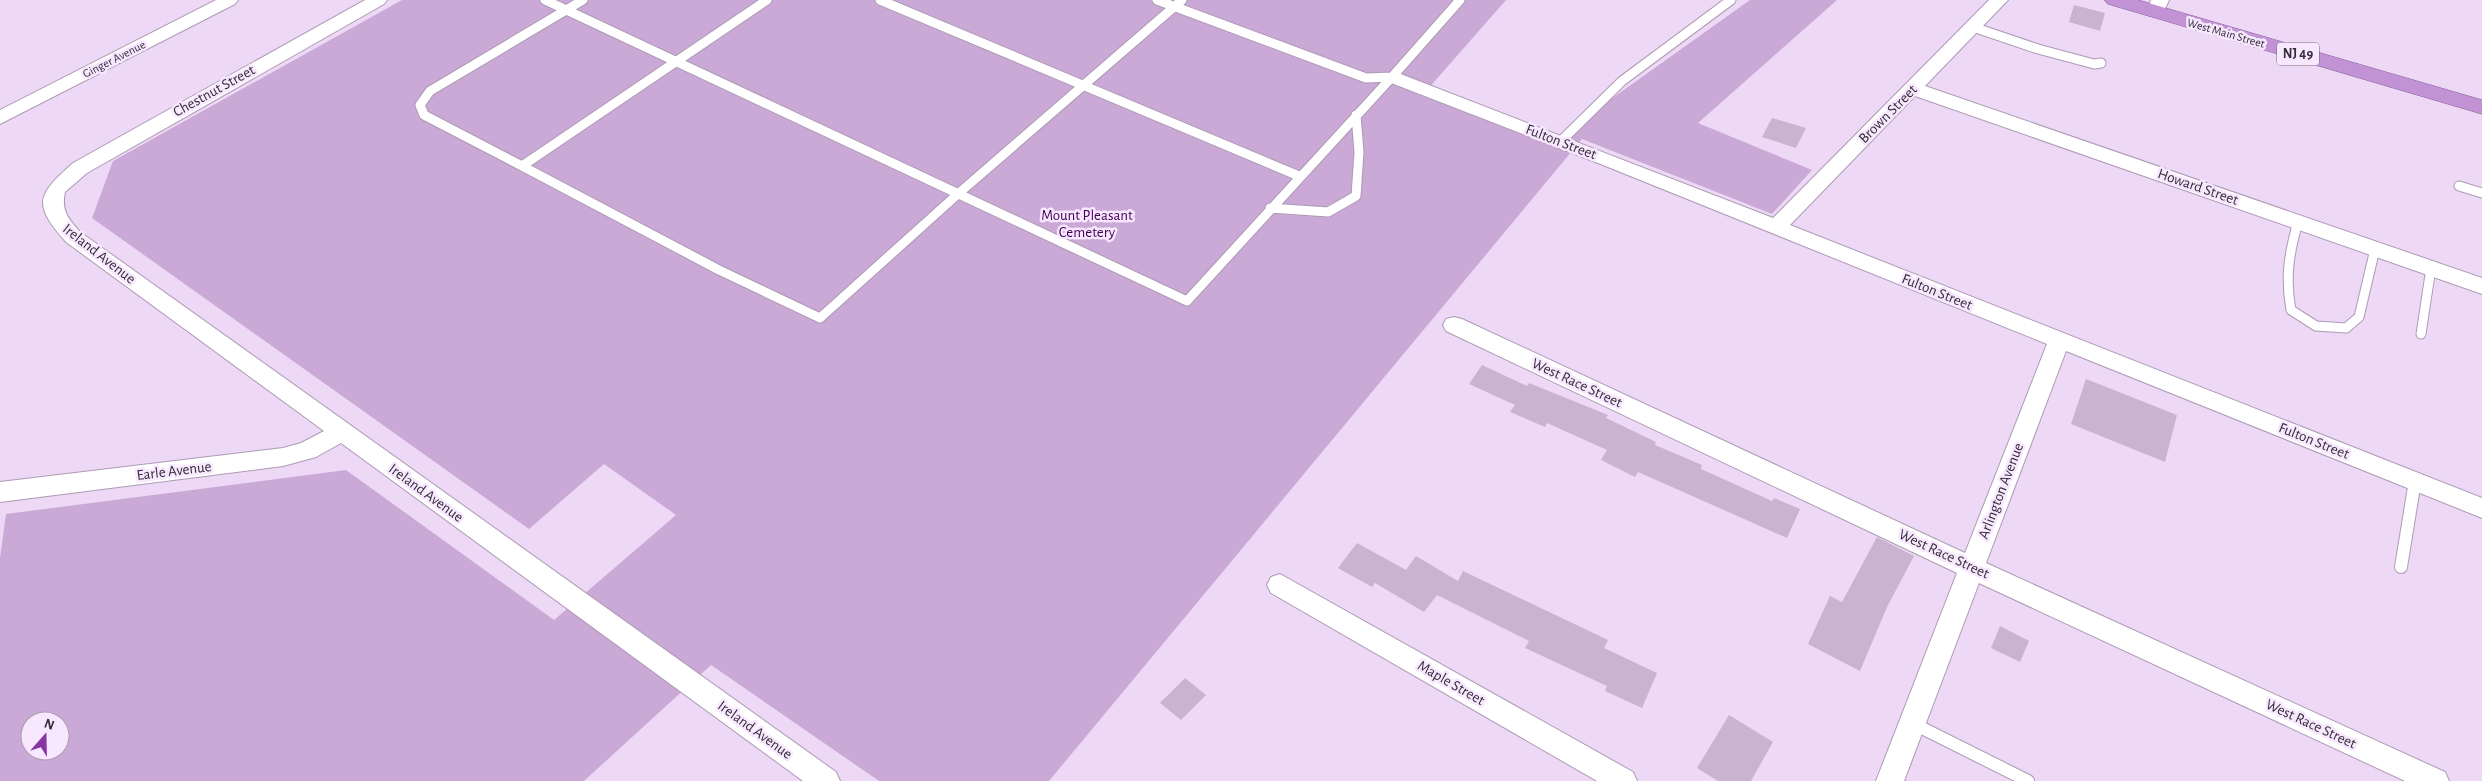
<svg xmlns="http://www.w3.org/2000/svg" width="2482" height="781" font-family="'Alegreya Sans',sans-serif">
<rect width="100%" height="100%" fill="#edd9f5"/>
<path fill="#caa9d6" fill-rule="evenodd" d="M 402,0 L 1506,0 L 1427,90 L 1548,144 L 1750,0 L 1837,0 L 1698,123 L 1812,170 L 1772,214 L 1582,139 L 1049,781 L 879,781 L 711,665 L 584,781 L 0,781 L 0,558 L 6,514 L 346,470 L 554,620 L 676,515 L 604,464 L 529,529 L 92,218 L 113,161 ZM 30,721 L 60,721 L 60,751 L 30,751 Z"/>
<path fill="#c8b4cf" d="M 2074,5 L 2105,13 L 2100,31 L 2069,22 Z
M 1772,118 L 1806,128 L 1796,148 L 1762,137 Z
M 1482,365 L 1527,386 L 1529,383 L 1608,415 L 1606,418 L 1656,442 L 1655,445 L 1702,465 L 1701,469 L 1772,501 L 1774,498 L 1800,509 L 1787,538 L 1638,472 L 1635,477 L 1601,460 L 1607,450 L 1547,423 L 1545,427 L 1510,412 L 1515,405 L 1469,384 Z
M 2086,379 L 2177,415 L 2165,462 L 2071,424 Z
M 1877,537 L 1914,556 L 1887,607 L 1860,671 L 1808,644 L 1830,596 L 1842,602 Z
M 1357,543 L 1406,570 L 1416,556 L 1458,581 L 1463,571 L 1608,640 L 1604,648 L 1657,673 L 1642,708 L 1605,691 L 1607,686 L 1525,648 L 1529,641 L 1437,595 L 1424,612 L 1375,583 L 1372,587 L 1338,568 Z
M 2000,626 L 2029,641 L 2020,662 L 1991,648 Z
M 1185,678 L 1206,695 L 1181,720 L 1160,703 Z
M 1729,715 L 1773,742 L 1751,781 L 1718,781 L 1697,768 Z"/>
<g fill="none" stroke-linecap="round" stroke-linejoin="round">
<g stroke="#ad9ab4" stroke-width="11">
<path id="service-far1" d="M 545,0 L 1187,301 L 1392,77 L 1366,78 L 1157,0
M 767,0 L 522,166 L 719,270 L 820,318 L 959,193 L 1182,0
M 880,0 L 1299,176
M 1973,27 L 2038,49 L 2094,64 L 2101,63
M 1392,77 L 1460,0
M 1561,141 L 1622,81 L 1731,0
M 522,166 L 424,115 L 420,105 L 430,91 L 583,0
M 2459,186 L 2482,193
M 1270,208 L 1328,212 L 1356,196 L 1359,152 L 1356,115
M 2298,222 C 2289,253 2285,278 2291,310 L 2316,326 L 2346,328 L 2359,317 L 2375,249
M 2421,334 L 2431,268"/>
</g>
<g stroke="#ad9ab4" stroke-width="14">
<path id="service" d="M 2401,567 L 2415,481
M 1912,723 L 2028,781"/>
</g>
<g stroke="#ad9ab4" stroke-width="2">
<path id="minor" d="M 216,0 L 238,0 L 235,4 L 0,124 L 0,110 Z
M 365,0 L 387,0 L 384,4 L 87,173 L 65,192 C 61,211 68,218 80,232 L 836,772 L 840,781 L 803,781 L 341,443 L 316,457 L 283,466 L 0,502 L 0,482 L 283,448 L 301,443 L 324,431 L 66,242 C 32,204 37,195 73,163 Z
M 1989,0 L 2008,0 L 1925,86 L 2482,278 L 2482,294 L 1915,96 L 1790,225 L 2482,498 L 2482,518 L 2066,351 L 1986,563 L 2445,772 L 2449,781 L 2405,781 L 1979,583 L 1904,781 L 1876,781 L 1957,573 L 1446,331 L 1443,325 L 1446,319 L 1454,317 L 1462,319 L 1965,553 L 2047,344 L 1598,163 L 1386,81 L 1383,77 L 1386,73 L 1398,73 L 1773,218 Z
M 2151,0 L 2169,0 L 2162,16 L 2150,16 L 2147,12 Z
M 1280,574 L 1633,772 L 1637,781 L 1597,781 L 1271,593 L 1267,585 L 1271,577 Z"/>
</g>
<g stroke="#875d97" stroke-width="1">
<path id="trunk" d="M 2105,0 L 2138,0 L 2482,100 L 2482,114 L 2108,4 Z"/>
</g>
<use href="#service-far1" stroke="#fff" stroke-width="9"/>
<use href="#service" stroke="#fff" stroke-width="12"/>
<use href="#minor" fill="#fff" fill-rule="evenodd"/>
<use href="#trunk" fill="#c293d4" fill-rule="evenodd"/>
</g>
<g text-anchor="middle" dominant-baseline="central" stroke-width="5" stroke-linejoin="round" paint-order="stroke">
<g font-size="12" fill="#342c37" stroke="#f8e8ff">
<text transform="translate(2226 33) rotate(16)">West Main Street</text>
<text transform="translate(114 59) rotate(-27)">Ginger Avenue</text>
</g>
<rect fill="#f8e8ff" stroke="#6f6473" stroke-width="1" x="2277" y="42.5" width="42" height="23" rx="4"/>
<g font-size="14" font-weight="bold" fill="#342c37">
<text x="2298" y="54">NJ 49</text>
</g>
<g font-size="15" fill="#342c37" stroke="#f8e8ff">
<text transform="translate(214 91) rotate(-29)">Chestnut Street</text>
<text transform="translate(1888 114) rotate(-45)">Brown Street</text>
<text transform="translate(1561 142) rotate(21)">Fulton Street</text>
<text transform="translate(2198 187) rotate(19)">Howard Street</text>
<text transform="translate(99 254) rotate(38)">Ireland Avenue</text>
<text transform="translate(1937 292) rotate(22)">Fulton Street</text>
<text transform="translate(1577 383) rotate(25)">West Race Street</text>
<text transform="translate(2314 441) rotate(22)">Fulton Street</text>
<text transform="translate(174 471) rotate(-7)">Earle Avenue</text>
<text transform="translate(2001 491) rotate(-69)">Arlington Avenue</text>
<text transform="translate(426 493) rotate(36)">Ireland Avenue</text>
<text transform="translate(1944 554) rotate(25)">West Race Street</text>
<text transform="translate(1451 683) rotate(30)">Maple Street</text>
<text transform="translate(2311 724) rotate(25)">West Race Street</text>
<text transform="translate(755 730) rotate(36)">Ireland Avenue</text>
</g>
<g font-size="15" fill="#440156" stroke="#f8e8ff">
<text x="1087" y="215">Mount Pleasant<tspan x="1087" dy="17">Cemetery</tspan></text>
</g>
</g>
<g transform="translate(45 736) rotate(20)"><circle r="24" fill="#f8e8ff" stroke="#aa9daf"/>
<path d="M0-4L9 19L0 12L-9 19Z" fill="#8835a4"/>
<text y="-8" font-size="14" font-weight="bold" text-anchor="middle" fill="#342c37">N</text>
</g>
</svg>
